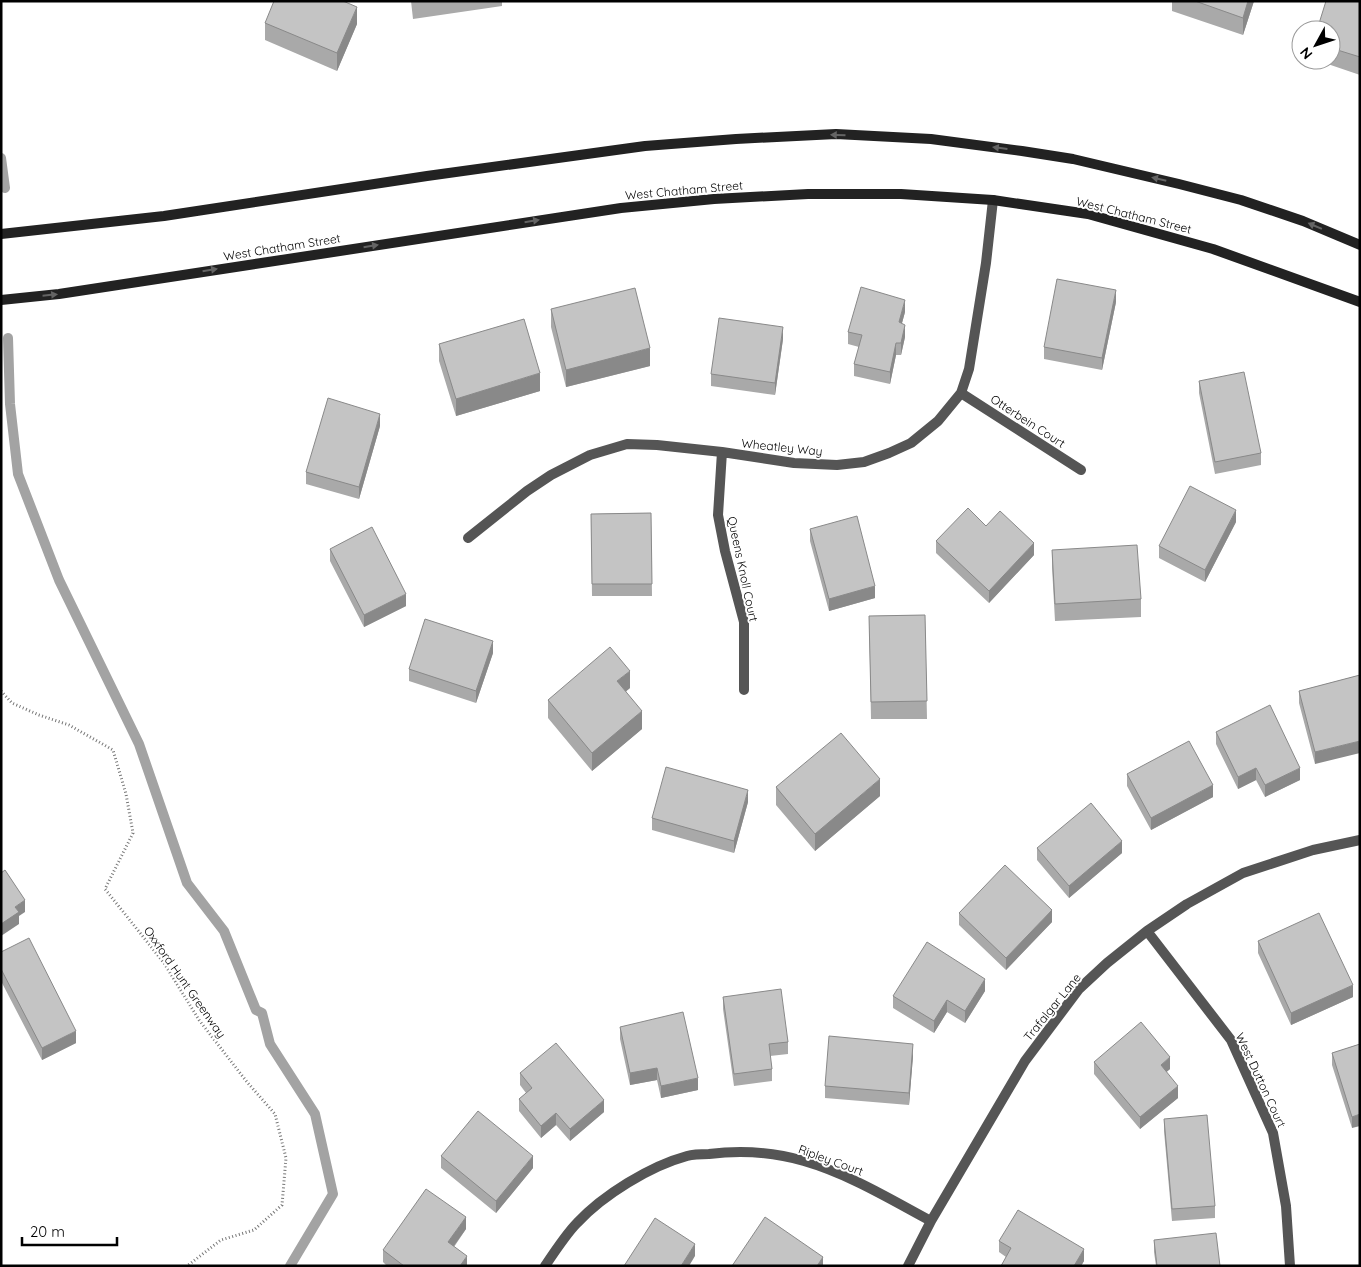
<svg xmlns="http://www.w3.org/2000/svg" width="1361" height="1267" font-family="Quicksand,sans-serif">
<rect width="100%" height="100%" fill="#fff"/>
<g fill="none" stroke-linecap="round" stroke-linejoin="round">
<path stroke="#a3a3a3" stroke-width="10" d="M 1,158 L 5,188
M 8,338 L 10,404 L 18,474 L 59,580 L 139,744 L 187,883 L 224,931 L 256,1010 L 262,1013 L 270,1044 L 315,1114 L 333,1194 L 290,1266"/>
<path stroke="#777" stroke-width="3" stroke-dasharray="1 2.5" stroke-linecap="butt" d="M 1,691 L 12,703 L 39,715 L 69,725 L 113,750 L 126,794 L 133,833 L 105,889 L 164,963 L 199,1020 L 247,1082 L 275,1114 L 286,1158 L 282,1205 L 254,1230 L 221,1240 L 187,1266"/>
<path stroke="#555" stroke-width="10" d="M 961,393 L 1081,470
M 722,452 L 718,515 L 725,551 L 744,622 L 744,690
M 468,538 L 527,491 L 551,475 L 590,455 L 627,444 L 657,445 L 722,452 L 794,463 L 837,465 L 864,462 L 889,453 L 911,443 L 938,421 L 961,393 L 969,369 L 986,263 L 993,200
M 1147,931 L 1231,1040 L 1273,1133 L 1286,1206 L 1290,1266
M 545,1266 C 553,1254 567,1233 577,1223 C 603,1195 650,1166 687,1156 C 694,1154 702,1154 709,1154 C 741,1150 773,1152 804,1161 C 849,1174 890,1199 931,1221
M 908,1266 L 931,1221 L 1025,1061 L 1079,989 L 1107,963 L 1147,931 L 1187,904 L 1243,873 L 1313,850 L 1360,840"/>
<path stroke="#222" stroke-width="10" d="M 1,234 L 164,216 L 427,176 L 645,146 L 736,139 L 836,134 L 931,139 L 1022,151 L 1073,159 L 1179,184 L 1241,200 L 1303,221 L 1360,245
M 1,300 L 59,294 L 621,208 L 714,199 L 808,194 L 901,194 L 993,200 L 1088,214 L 1213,249 L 1360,302"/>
</g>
<path fill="#a9a9a9" d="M 411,1 L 502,1 L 502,6 L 413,19 Z
M 1172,1 L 1254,1 L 1243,35 L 1172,11 Z
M 1360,1 L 1360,75 L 1316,60 L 1331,60 L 1331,30 Z
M 265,23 L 357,24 L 337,71 L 265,40 Z
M 1116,302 L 1102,370 L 1044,359 L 1044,347 Z
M 551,309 L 650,366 L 566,387 L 551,327 Z
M 905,312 L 902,323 L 905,337 L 901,355 L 896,355 L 890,384 L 854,376 L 854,364 L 859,347 L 848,344 L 848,332 Z
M 783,339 L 775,395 L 711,386 L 711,374 Z
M 439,344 L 540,391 L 456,416 L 439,361 Z
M 1199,381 L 1261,453 L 1261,465 L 1215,474 L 1199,393 Z
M 380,426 L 359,499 L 306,484 L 306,472 Z
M 651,513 L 652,596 L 592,596 L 591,514 Z
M 1236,522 L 1205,582 L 1159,558 L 1159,546 Z
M 986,526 L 1034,555 L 989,603 L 936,553 L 936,541 Z
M 810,529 L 875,598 L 829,611 L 810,541 Z
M 330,549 L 406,606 L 364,627 L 330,561 Z
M 1052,550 L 1141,599 L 1141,617 L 1055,621 L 1052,567 Z
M 925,615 L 927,719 L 871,719 L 869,616 Z
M 493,653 L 476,703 L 409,681 L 409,669 Z
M 1360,675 L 1315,764 L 1299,703 L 1299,691 Z
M 630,688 L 626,691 L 642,729 L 592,771 L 548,718 L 548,700 Z
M 1216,732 L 1300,780 L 1265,797 L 1256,780 L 1238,789 L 1216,744 Z
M 1127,774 L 1213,797 L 1151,830 L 1127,786 Z
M 776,787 L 880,796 L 815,851 L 776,805 Z
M 748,802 L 734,853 L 652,830 L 652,818 Z
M 1037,848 L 1122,853 L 1069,898 L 1037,860 Z
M 959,913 L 1052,922 L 1006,970 L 959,925 Z
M 1258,941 L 1353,997 L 1291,1025 L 1258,953 Z
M 1,952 L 76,1043 L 42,1060 L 1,981 Z
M 985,991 L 965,1023 L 947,1012 L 934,1033 L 893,1008 L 893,996 Z
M 723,997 L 788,1042 L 788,1054 L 770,1056 L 772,1069 L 772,1081 L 734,1086 L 723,1009 Z
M 620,1027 L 698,1090 L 661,1098 L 657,1080 L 630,1085 L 620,1039 Z
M 1360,1044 L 1352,1128 L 1332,1065 L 1332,1053 Z
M 913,1056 L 909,1105 L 825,1098 L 825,1086 Z
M 1094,1062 L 1170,1069 L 1166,1072 L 1178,1098 L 1140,1129 L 1094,1074 Z
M 520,1073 L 604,1112 L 570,1141 L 556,1125 L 541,1138 L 519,1111 L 519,1099 L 526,1093 L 520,1085 Z
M 1164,1119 L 1215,1206 L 1215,1218 L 1172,1221 L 1164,1131 Z
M 441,1156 L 533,1168 L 496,1213 L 441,1168 Z
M 466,1229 L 454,1247 L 467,1266 L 387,1266 L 383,1262 L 383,1250 Z
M 1154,1240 L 1220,1266 L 1156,1266 L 1154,1252 Z
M 999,1241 L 1084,1261 L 1081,1266 L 1001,1266 L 1006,1257 L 999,1252 Z"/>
<path fill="#898989" d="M 1248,1 L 1254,1 L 1243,35 L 1243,18 Z
M 357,7 L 357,24 L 337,71 L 337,53 Z
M 1116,290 L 1116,302 L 1102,370 L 1102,358 Z
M 905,300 L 905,312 L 899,334 L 899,322 Z
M 905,325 L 905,337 L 901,355 L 901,343 Z
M 783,327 L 783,339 L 775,395 L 775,383 Z
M 896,343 L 896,355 L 890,384 L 890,372 Z
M 650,348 L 650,366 L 566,387 L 566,370 Z
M 540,373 L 540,391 L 456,416 L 456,399 Z
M 380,414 L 380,426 L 359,499 L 359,487 Z
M 1236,510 L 1236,522 L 1205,582 L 1205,570 Z
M 1034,543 L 1034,555 L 989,603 L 989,591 Z
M 875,586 L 875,598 L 829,611 L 829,599 Z
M 406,594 L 406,606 L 364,627 L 364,615 Z
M 493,641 L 493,653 L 476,703 L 476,691 Z
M 630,671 L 630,688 L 617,699 L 617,681 Z
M 642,711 L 642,729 L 592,771 L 592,753 Z
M 1360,741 L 1360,753 L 1315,764 L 1315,752 Z
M 1256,768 L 1256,780 L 1238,789 L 1238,777 Z
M 1300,768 L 1300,780 L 1265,797 L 1265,785 Z
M 880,779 L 880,796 L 815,851 L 815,834 Z
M 1213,785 L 1213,797 L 1151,830 L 1151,818 Z
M 748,790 L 748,802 L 734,853 L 734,841 Z
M 1122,841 L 1122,853 L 1069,898 L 1069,886 Z
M 25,900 L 25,912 L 19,916 L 19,924 L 1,936 L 1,924 L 15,907 Z
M 1052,910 L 1052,922 L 1006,970 L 1006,958 Z
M 985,979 L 985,991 L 965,1023 L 965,1011 Z
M 1353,985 L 1353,997 L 1291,1025 L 1291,1013 Z
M 947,1000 L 947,1012 L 934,1033 L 934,1021 Z
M 76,1031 L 76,1043 L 42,1060 L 42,1048 Z
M 913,1044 L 913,1056 L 909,1105 L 909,1093 Z
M 1170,1057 L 1170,1069 L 1161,1077 L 1161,1065 Z
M 657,1068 L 657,1080 L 630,1085 L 630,1073 Z
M 698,1078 L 698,1090 L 661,1098 L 661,1086 Z
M 1178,1086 L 1178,1098 L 1140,1129 L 1140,1117 Z
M 604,1100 L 604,1112 L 570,1141 L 570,1129 Z
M 556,1113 L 556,1125 L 541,1138 L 541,1126 Z
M 1360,1114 L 1360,1126 L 1352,1128 L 1352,1117 Z
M 533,1156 L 533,1168 L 496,1213 L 496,1201 Z
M 466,1217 L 466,1229 L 448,1254 L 448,1242 Z
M 695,1244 L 695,1256 L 689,1266 L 681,1266 Z
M 1084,1249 L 1084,1261 L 1081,1266 L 1074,1266 Z
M 467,1256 L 467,1266 L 460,1266 Z
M 823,1257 L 823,1266 L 817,1266 Z"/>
<path fill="#c4c4c4" stroke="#898989" d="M 274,1 L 343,1 L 357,7 L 337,53 L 265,23 Z
M 1195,1 L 1248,1 L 1243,18 Z
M 1326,1 L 1360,1 L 1360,57 L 1331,48 L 1331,30 L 1317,30 Z
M 1057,279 L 1116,290 L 1102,358 L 1044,347 Z
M 861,287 L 905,300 L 899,322 L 905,325 L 901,343 L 896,343 L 890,372 L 854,364 L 862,335 L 848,332 Z
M 635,288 L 650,348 L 566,370 L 551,309 Z
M 719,318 L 783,327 L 775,383 L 711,374 Z
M 524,319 L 540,373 L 456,399 L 439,344 Z
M 1244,372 L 1261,453 L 1215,462 L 1199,381 Z
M 328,398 L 380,414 L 359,487 L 306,472 Z
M 1190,486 L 1236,510 L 1205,570 L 1159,546 Z
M 968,508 L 986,526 L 1000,511 L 1034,543 L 989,591 L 936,541 Z
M 651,513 L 652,584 L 592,584 L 591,514 Z
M 857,516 L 875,586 L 829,599 L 810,529 Z
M 372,527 L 406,594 L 364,615 L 330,549 Z
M 1137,545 L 1141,599 L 1055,604 L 1052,550 Z
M 925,615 L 927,701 L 871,702 L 869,616 Z
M 425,619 L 493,641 L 476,691 L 409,669 Z
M 610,647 L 630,671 L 617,681 L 642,711 L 592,753 L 548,700 Z
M 1360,675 L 1360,741 L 1315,752 L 1299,691 Z
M 1270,705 L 1300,768 L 1265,785 L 1256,768 L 1238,777 L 1216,732 Z
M 841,733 L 880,779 L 815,834 L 776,787 Z
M 1189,741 L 1213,785 L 1151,818 L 1127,774 Z
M 666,767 L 748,790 L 734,841 L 652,818 Z
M 1091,803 L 1122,841 L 1069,886 L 1037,848 Z
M 1005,865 L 1052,910 L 1006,958 L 959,913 Z
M 5,870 L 25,900 L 15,907 L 19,912 L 1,924 L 1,873 Z
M 1319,913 L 1353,985 L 1291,1013 L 1258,941 Z
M 29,938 L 76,1031 L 42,1048 L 1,969 L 1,952 Z
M 927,942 L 985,979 L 965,1011 L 947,1000 L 934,1021 L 893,996 Z
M 781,989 L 788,1042 L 769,1044 L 772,1069 L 734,1074 L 723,997 Z
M 683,1012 L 698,1078 L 661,1086 L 657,1068 L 630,1073 L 620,1027 Z
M 1141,1022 L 1170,1057 L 1161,1065 L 1178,1086 L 1140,1117 L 1094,1062 Z
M 829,1036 L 913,1044 L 909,1093 L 825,1086 Z
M 556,1043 L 604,1100 L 570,1129 L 556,1113 L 541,1126 L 519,1099 L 532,1088 L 520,1073 Z
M 1360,1044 L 1360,1114 L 1352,1117 L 1332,1053 Z
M 478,1111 L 533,1156 L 496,1201 L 441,1156 Z
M 1207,1115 L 1215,1206 L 1172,1209 L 1164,1119 Z
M 426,1189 L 466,1217 L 448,1242 L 467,1256 L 460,1266 L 404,1266 L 383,1250 Z
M 1018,1210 L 1084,1249 L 1074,1266 L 1001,1266 L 1011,1248 L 999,1241 Z
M 765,1217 L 823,1257 L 817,1266 L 732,1266 Z
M 655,1218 L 695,1244 L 681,1266 L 624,1266 Z
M 1216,1233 L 1220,1266 L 1157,1266 L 1154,1240 Z"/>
<defs><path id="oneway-solid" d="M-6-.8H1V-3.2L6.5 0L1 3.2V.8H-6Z" transform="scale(1.25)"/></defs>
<g fill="#646464">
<use href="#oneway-solid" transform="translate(838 135) rotate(-179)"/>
<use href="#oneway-solid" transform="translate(1000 148) rotate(-173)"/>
<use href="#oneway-solid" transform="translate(1159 179) rotate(-167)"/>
<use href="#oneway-solid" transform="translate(532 221) rotate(-9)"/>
<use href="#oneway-solid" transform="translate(1315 226) rotate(-157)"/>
<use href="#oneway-solid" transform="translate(371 246) rotate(-9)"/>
<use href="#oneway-solid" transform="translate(210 270) rotate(-9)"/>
<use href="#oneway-solid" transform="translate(50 295) rotate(-6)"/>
</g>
<g text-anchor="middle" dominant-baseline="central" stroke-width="4" stroke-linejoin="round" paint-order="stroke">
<g font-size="12" fill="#000" stroke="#fff">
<text transform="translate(684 190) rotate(-5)">West Chatham Street</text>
<text transform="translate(1134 215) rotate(14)">West Chatham Street</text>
<text transform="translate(282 247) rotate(-9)">West Chatham Street</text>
<text transform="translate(1028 421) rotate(33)">Otterbein Court</text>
<text transform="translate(782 447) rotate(6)">Wheatley Way</text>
<text transform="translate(743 569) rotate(78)">Queens Knoll Court</text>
<text transform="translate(185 982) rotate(55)">Oxxford Hunt Greenway</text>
<text transform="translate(1052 1007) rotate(-51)">Trafalgar Lane</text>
<text transform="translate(1261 1080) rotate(65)">West Dutton Court</text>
<text transform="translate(831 1160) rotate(20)">Ripley Court</text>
</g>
</g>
<rect width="1361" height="1267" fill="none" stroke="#000000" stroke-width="5"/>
<g transform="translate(1316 45) rotate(230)"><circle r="24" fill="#ffffff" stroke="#999999"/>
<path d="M0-4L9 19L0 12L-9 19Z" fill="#000000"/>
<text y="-8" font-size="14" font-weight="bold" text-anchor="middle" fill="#000000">N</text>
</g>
<path d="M22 1237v8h95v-8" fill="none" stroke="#000000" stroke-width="2.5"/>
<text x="30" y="1237" font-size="15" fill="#000000" stroke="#ffffff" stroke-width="4" paint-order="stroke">20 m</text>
</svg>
